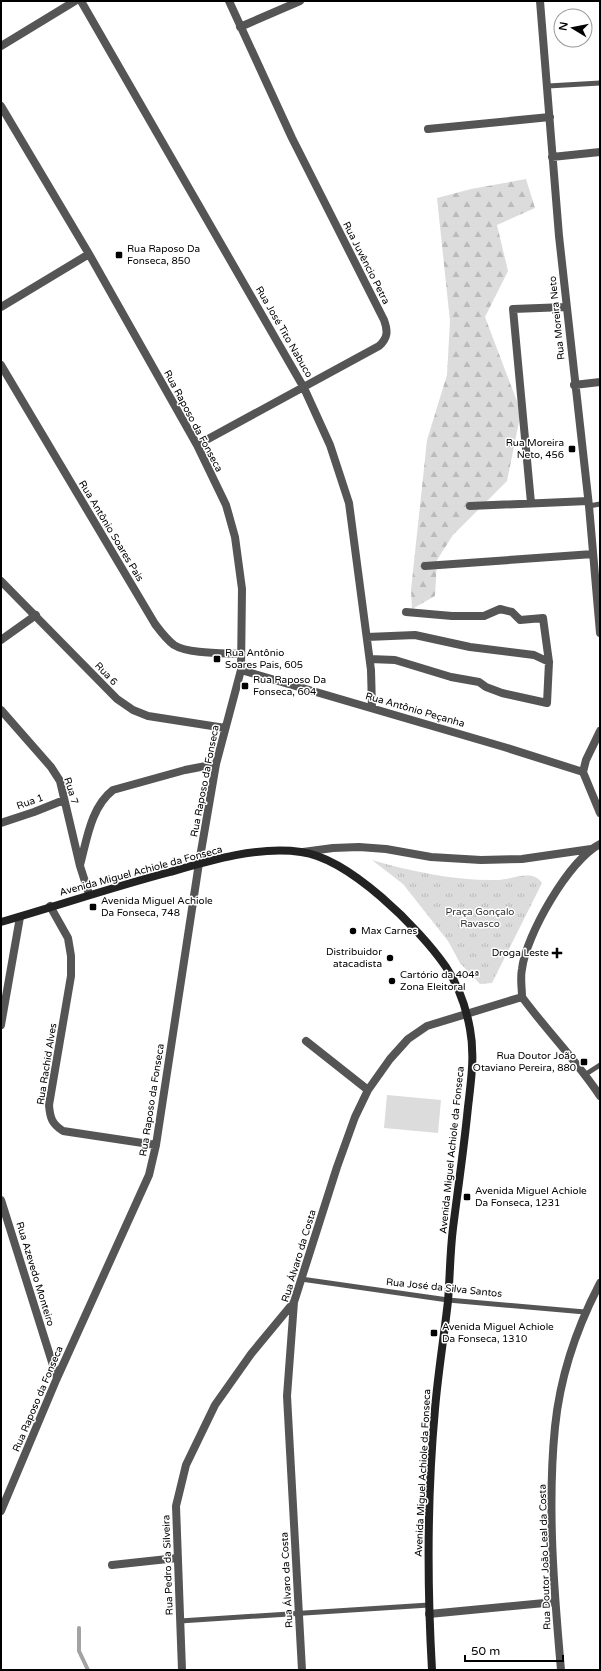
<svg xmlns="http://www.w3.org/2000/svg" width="601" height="1671" font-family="'Varela Round',sans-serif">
<defs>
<pattern id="forest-firs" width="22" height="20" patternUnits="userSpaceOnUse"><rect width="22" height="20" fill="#dcdcdc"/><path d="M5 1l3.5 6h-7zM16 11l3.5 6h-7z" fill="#bbb"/></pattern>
<pattern id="park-tufts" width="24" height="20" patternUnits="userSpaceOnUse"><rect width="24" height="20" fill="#dcdcdc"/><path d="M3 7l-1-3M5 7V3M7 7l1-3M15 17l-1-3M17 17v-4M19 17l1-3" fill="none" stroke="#bbb"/></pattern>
</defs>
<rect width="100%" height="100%" fill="#fff"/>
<path fill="#dcdcdc" d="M 387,1095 L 441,1100 L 438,1133 L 384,1128 Z"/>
<path fill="url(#forest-firs)" d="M 526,179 L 535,208 L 497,225 L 508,271 L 485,317 L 521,412 L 507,481 L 453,535 L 437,560 L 435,596 L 412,609 L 411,590 L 427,440 L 447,375 L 450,321 L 437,198 L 471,189 Z"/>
<path fill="url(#park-tufts)" d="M 372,860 C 413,872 456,881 499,880 C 514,879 532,869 542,883 L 492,983 L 480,984 L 460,963 L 448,941 L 403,884 Z"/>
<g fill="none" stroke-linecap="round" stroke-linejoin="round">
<path stroke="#a3a3a3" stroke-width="4" d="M 79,1628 L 79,1651 L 88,1670"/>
<path stroke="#555" stroke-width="5" d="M 548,86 L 600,83
M 589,506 L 600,504
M 586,1074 L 600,1065
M 301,1279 L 448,1300 L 585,1312
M 180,1621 L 429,1605"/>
<path stroke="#555" stroke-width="8" d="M 81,1 L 304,388 L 330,445 L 349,503 L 371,670 L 372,708
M 540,1 L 559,236 L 589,506 L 600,633
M 240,27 L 300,1
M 1,46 L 75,1
M 1,106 L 89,254 L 197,445 L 226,505 L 235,537 L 242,589 L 241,670 L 216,764 L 199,863 L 156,1145 L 149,1175 L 57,1378 L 1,1511
M 428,129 L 550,117
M 552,157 L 600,152
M 1,307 L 89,254
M 1,365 L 155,624 C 161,632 166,639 174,645 C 188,654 224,653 241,654
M 574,385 L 600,382
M 197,445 L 379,346 C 388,338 388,331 384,320 L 292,138 L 229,1
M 531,503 L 513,309 L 566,307
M 470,506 L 588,501
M 425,566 L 593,554
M 1,581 L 117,699 L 133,710 L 148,716 L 225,728
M 367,637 L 415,635 L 470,647 L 534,655 L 549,662
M 1,640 L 36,615
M 370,659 L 395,660 L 451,677 L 479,682 L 486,687 L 502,693 L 547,703 L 549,662 L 543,618 L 520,620 L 512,612 L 500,609 L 484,616 L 452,616 L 406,612
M 241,670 L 504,747 L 583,772
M 1,710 L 51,767 L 60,781 L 80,866 L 89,894
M 600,731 L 586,760 L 583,772 L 600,813
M 1,823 L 34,812 L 64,800
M 303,852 L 333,848 L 359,847 L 386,849 L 431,857 L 481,860 L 522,859 L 591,849
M 80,865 C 87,839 91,807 113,790 L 185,770 L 216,764
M 50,906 L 68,938 L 71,956 L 71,976 L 49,1105 C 50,1118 52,1124 63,1131 L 156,1145
M 522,997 C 522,988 520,978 522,969 C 526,935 569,860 600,844
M 522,997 C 547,1031 577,1061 600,1096
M 1,1025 L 20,917
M 306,1041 L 368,1090
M 1,1200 L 57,1378
M 112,1565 L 177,1558
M 429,1614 L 555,1602
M 182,1670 L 176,1506 L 186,1465 L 215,1405 L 251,1354 L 294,1302
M 302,1670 L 287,1396 L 294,1302 L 337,1167 L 355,1117 L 368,1090 L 390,1059 L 408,1039 L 427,1026 L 522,997
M 561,1670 C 554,1590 547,1507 555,1427 C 560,1377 577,1327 600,1283"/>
<path stroke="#222" stroke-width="8" d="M 1,922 C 57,906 113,887 170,872 C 211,860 258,846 301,852 C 349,858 419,928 446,967 C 458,985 466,1007 470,1029 C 475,1055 471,1081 468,1107 C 464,1148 458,1188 453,1228 C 450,1252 450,1276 448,1301 C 444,1337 438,1373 435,1409 C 427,1496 427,1583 432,1670"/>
</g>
<g fill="#000" stroke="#fff" stroke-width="1.5">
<rect x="115" y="251" width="8" height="8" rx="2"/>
<rect x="568" y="445" width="8" height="8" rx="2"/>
<rect x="213" y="655" width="8" height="8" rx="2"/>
<rect x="241" y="682" width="8" height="8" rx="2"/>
<rect x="89" y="903" width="8" height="8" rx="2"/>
<circle cx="353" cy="931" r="4"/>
<path d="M555 947h4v4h4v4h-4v4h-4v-4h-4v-4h4z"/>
<circle cx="390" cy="958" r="4"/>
<circle cx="392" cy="981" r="4"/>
<rect x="580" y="1058" width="8" height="8" rx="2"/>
<rect x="463" y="1193" width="8" height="8" rx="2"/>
<rect x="430" y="1329" width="8" height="8" rx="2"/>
</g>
<g text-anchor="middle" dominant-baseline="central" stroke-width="3" stroke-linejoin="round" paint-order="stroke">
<g font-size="10" fill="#000" stroke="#fff" text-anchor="start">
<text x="127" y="249">Rua Raposo Da<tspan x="127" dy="12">Fonseca, 850</tspan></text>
<text x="564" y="443" text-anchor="end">Rua Moreira<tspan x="564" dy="12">Neto, 456</tspan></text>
<text x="225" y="653">Rua Antônio<tspan x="225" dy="12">Soares Pais, 605</tspan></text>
<text x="253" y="680">Rua Raposo Da<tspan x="253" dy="12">Fonseca, 604</tspan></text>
<text x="101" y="901">Avenida Miguel Achiole<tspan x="101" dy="12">Da Fonseca, 748</tspan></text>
<text x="361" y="931">Max Carnes</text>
<text x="382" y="952" text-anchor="end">Distribuidor<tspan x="382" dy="12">atacadista</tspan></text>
<text x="549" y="953" text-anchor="end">Droga Leste</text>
<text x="400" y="975">Cartório da 404ª<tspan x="400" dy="12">Zona Eleitoral</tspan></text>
<text x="576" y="1056" text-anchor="end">Rua Doutor João<tspan x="576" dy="12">Otaviano Pereira, 880</tspan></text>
<text x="475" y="1191">Avenida Miguel Achiole<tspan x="475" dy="12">Da Fonseca, 1231</tspan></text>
<text x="442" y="1327">Avenida Miguel Achiole<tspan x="442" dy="12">Da Fonseca, 1310</tspan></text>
</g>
<g font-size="10" fill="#000" stroke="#fff">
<text transform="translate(366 263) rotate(63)">Rua Juvêncio Petra</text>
<text transform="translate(557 318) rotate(-96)">Rua Moreira Neto</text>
<text transform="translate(284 332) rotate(60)">Rua José Tito Nabuco</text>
<text transform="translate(193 421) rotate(62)">Rua Raposo da Fonseca</text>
<text transform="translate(111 531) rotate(59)">Rua Antônio Soares Pais</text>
<text transform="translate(106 674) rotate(46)">Rua 6</text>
<text transform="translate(415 710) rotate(16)">Rua Antônio Peçanha</text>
<text transform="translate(205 781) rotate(-79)">Rua Raposo da Fonseca</text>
<text transform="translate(71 791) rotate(73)">Rua 7</text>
<text transform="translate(30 802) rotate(-20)">Rua 1</text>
<text transform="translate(141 871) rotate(-15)">Avenida Miguel Achiole da Fonseca</text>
<text transform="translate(47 1064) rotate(-81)">Rua Rachid Alves</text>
<text transform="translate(152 1100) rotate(-81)">Rua Raposo da Fonseca</text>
<text transform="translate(452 1150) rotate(-84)">Avenida Miguel Achiole da Fonseca</text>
<text transform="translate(299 1256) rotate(-73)">Rua Álvaro da Costa</text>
<text transform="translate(35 1274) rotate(73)">Rua Azevedo Monteiro</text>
<text transform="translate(444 1288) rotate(6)">Rua José da Silva Santos</text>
<text transform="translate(38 1399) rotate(-67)">Rua Raposo da Fonseca</text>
<text transform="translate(423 1473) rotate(-87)">Avenida Miguel Achiole da Fonseca</text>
<text transform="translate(545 1557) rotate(-92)">Rua Doutor João Leal da Costa</text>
<text transform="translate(168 1565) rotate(-92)">Rua Pedro da Silveira</text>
<text transform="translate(287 1580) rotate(-93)">Rua Álvaro da Costa</text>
</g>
<g font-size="10" fill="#333" stroke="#fff">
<text x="480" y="912">Praça Gonçalo<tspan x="480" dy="12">Ravasco</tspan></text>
</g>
</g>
<rect width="601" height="1671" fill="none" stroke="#000000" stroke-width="4"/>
<g transform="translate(573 28) rotate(280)"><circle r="19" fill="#ffffff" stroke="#999999"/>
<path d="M0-3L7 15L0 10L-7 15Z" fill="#000000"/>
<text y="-6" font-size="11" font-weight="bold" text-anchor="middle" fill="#000000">N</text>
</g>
<path d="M465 1655v6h98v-6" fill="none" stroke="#000000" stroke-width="2"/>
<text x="471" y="1655" font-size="12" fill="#000000" stroke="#ffffff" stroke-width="3" paint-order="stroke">50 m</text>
</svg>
